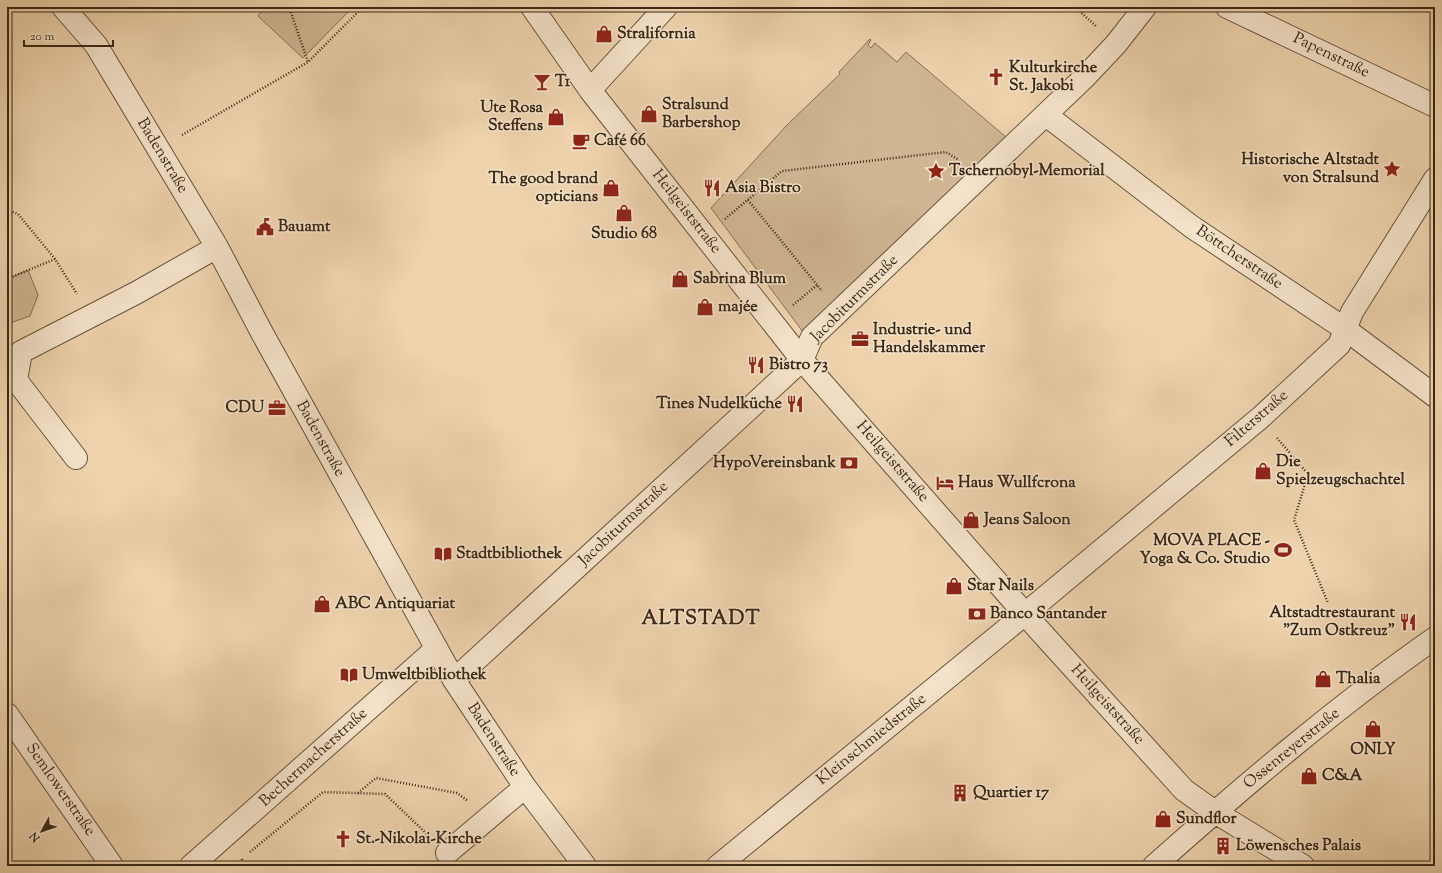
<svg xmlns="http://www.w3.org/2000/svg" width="1442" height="873" font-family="'Sorts Mill Goudy',serif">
<rect width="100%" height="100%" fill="#eed3ad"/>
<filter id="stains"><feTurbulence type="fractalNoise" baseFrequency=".005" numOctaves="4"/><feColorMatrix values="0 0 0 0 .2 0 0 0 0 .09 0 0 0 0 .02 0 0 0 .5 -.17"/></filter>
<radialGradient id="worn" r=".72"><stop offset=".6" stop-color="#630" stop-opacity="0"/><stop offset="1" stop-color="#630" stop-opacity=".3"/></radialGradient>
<path fill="#d0b693" stroke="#867054" d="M 265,7 L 353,7 L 303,58 L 258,16 Z
M 870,39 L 871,40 L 868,45 L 871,48 L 875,43 L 897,62 L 906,52 L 1007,138 L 803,332 L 711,208 L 787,125 L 840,74 L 839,72 Z
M 28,270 L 38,295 L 30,316 L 7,324 L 7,279 Z"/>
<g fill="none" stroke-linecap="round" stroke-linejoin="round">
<g stroke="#68543c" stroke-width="24">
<path id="minor" d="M 63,7 L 96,45 L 217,247 L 261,331 L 454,680 L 525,787 L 585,866
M 532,7 L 590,90 L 802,360 L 1040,631 L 1184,790 L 1215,812 L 1303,866
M 1227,7 L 1435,106
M 590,90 L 666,7
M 1046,115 L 1192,227 L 1345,329 L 1435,396
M 76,458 L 16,380 L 21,352 L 136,293 L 217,247
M 454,680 L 802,360 L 812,337 L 1085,77 L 1116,44 L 1145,7
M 7,714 L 112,866
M 447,853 L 525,787
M 191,866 L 436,649
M 718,866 L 1025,614 L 1260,418 L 1339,345 L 1352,312 L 1435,179
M 1154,866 C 1244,786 1336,707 1435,638"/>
</g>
<path stroke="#3b2916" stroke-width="2.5" stroke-dasharray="1 2" stroke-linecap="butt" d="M 292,7 L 290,10 L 308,62
M 1075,7 L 1096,26
M 182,135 L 308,62 L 363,7
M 748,200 L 822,291
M 7,210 L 18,214 L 55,259 L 77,294
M 725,219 L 782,171 L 946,152 L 959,160
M 7,279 L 55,259
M 793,305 L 817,285
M 1277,438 L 1308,474 L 1294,520 L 1328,603
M 358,793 L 376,778 L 457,793 L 468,801
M 250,852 L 323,792 L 385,794 L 428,835
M 242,859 L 243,866"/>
<use href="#minor" stroke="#f4e2ca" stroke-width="22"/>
</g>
<defs>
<g id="shop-bare" transform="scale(1.38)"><path d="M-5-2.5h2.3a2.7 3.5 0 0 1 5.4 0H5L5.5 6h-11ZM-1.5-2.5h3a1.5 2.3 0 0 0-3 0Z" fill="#8f2418" stroke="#f4e2ca" stroke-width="2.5" paint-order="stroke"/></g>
<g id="church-bare" transform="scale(1.38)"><path d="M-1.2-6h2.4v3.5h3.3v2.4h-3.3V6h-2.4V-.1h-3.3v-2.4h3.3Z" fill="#8f2418" stroke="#f4e2ca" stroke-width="2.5" paint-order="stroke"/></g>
<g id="bar-bare" transform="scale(1.38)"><path d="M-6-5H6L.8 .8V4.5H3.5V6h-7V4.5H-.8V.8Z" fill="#8f2418" stroke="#f4e2ca" stroke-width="2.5" paint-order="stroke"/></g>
<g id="cafe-bare" transform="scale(1.38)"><path d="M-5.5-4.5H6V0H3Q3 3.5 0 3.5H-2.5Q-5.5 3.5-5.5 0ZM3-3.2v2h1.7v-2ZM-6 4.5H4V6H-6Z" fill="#8f2418" stroke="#f4e2ca" stroke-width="2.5" paint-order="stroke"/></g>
<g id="sight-bare" transform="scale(1.38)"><path d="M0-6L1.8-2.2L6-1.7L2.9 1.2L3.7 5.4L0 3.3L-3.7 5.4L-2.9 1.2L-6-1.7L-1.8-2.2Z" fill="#8f2418" stroke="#f4e2ca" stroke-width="2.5" paint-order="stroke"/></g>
<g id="restaurant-bare" transform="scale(1.38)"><path d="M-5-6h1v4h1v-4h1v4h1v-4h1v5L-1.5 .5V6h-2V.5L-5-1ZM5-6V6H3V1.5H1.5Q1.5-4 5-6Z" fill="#8f2418" stroke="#f4e2ca" stroke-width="2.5" paint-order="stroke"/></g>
<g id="civic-bare" transform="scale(1.38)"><path d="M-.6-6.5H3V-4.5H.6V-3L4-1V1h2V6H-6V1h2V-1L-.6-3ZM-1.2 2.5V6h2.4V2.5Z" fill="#8f2418" stroke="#f4e2ca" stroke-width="2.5" paint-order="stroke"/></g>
<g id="office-bare" transform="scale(1.38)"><path d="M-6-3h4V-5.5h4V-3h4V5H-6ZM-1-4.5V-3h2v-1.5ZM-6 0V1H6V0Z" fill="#8f2418" stroke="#f4e2ca" stroke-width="2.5" paint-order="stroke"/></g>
<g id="bank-bare" transform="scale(1.38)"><path d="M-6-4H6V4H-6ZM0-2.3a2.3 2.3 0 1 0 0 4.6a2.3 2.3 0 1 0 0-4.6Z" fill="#8f2418" stroke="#f4e2ca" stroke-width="2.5" paint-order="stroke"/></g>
<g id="hotel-bare" transform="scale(1.38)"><path d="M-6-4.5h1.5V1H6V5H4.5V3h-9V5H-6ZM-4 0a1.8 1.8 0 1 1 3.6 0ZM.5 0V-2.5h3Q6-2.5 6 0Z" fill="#8f2418" stroke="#f4e2ca" stroke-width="2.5" paint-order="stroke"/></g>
<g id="stadium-bare" transform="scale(1.38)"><path d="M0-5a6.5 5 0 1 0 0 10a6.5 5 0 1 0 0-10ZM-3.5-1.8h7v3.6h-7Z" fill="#8f2418" stroke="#f4e2ca" stroke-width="2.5" paint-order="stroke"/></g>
<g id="library-bare" transform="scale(1.38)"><path d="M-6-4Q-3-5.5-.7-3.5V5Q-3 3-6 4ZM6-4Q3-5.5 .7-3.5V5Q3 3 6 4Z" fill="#8f2418" stroke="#f4e2ca" stroke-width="2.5" paint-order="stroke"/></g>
<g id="building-bare" transform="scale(1.38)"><path d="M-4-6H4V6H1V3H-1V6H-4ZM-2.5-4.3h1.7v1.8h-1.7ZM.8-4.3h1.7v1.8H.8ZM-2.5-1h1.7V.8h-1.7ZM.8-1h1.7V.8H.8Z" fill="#8f2418" stroke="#f4e2ca" stroke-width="2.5" paint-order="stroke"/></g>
</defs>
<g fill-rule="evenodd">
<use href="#shop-bare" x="604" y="34"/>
<use href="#church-bare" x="996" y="77"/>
<use href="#bar-bare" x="542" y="82"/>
<use href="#shop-bare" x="649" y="114"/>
<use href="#shop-bare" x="556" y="117"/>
<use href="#cafe-bare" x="581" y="141"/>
<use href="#sight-bare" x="1392" y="169"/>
<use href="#sight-bare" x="936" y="171"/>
<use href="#shop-bare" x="611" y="188"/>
<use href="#restaurant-bare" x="712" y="188"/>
<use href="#shop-bare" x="624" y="213"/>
<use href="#civic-bare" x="265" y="227"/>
<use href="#shop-bare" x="680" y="279"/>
<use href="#shop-bare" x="705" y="307"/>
<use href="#office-bare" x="860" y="339"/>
<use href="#restaurant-bare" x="756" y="365"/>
<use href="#restaurant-bare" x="795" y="404"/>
<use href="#office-bare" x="277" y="408"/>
<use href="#bank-bare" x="849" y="463"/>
<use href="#shop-bare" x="1263" y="471"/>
<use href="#hotel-bare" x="945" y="483"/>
<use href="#shop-bare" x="971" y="520"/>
<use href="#stadium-bare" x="1283" y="550"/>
<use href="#library-bare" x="443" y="554"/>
<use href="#shop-bare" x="954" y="586"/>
<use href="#shop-bare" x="322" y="604"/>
<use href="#bank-bare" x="977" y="614"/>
<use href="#restaurant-bare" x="1408" y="622"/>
<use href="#library-bare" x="349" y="675"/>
<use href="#shop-bare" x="1323" y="679"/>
<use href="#shop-bare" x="1373" y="729"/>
<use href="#shop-bare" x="1309" y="776"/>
<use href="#building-bare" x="960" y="793"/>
<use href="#shop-bare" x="1163" y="819"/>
<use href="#church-bare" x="343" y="839"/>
<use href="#building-bare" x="1223" y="846"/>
</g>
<g text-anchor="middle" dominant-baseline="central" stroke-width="3" stroke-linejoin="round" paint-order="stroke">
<g font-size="16" font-weight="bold" fill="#3b2916" stroke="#f4e2ca" text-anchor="start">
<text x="617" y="34">Stralifornia</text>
<text x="1009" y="68">Kulturkirche<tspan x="1009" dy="18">St. Jakobi</tspan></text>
<text x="555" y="82">T1</text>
<text x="662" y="105">Stralsund<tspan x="662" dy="18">Barbershop</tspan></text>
<text x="543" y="108" text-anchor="end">Ute Rosa<tspan x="543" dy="18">Steffens</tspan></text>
<text x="594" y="141">Café 66</text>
<text x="1379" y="160" text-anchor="end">Historische Altstadt<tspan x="1379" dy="18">von Stralsund</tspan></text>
<text x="949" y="171">Tschernobyl-Memorial</text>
<text x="598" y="179" text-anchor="end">The good brand<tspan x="598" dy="18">opticians</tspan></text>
<text x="725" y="188">Asia Bistro</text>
<text x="278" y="227">Bauamt</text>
<text x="624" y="234" text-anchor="middle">Studio 68</text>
<text x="693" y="279">Sabrina Blum</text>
<text x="718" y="307">majée</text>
<text x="873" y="330">Industrie- und<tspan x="873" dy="18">Handelskammer</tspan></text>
<text x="769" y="365">Bistro 73</text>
<text x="782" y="404" text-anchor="end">Tines Nudelküche</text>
<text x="264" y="408" text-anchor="end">CDU</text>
<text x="1276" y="462">Die<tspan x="1276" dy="18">Spielzeugschachtel</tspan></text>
<text x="836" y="463" text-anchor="end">HypoVereinsbank</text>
<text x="958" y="483">Haus Wullfcrona</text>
<text x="984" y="520">Jeans Saloon</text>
<text x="1270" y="541" text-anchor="end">MOVA PLACE -<tspan x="1270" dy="18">Yoga &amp; Co. Studio</tspan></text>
<text x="456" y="554">Stadtbibliothek</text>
<text x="967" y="586">Star Nails</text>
<text x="335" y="604">ABC Antiquariat</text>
<text x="1395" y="613" text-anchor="end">Altstadtrestaurant<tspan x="1395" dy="18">"Zum Ostkreuz"</tspan></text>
<text x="990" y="614">Banco Santander</text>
<text x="362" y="675">Umweltbibliothek</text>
<text x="1336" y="679">Thalia</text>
<text x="1373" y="750" text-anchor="middle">ONLY</text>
<text x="1322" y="776">C&amp;A</text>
<text x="973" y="793">Quartier 17</text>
<text x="1176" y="819">Sundflor</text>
<text x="356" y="839">St.-Nikolai-Kirche</text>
<text x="1236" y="846">Löwensches Palais</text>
</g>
<g font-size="16" fill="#3b2916" stroke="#f4e2ca">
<text transform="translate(1331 56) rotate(26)">Papenstraße</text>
<text transform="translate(162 156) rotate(59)">Badenstraße</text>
<text transform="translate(686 212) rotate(52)">Heilgeiststraße</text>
<text transform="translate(1239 258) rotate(34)">Böttcherstraße</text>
<text transform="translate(855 299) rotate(-45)">Jacobiturmstraße</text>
<text transform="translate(1257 419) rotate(-41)">Filterstraße</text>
<text transform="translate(320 439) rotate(61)">Badenstraße</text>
<text transform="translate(892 462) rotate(49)">Heilgeiststraße</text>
<text transform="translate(624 524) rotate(-43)">Jacobiturmstraße</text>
<text transform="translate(1107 705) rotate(48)">Heilgeiststraße</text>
<text transform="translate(493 740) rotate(57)">Badenstraße</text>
<text transform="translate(872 740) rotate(-39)">Kleinschmiedstraße</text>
<text transform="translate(1292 749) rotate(-39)">Ossenreyerstraße</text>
<text transform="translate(314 758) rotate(-42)">Bechermacherstraße</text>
<text transform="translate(60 790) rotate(55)">Semlowerstraße</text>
</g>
<g font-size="20" font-weight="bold" letter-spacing="1" fill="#3b2916" stroke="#f4e2ca">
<text x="701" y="619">ALTSTADT</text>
</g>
</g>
<rect width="1442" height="873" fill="none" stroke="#eed3ad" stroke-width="24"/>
<rect x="8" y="8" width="1426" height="857" fill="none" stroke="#3b2916" stroke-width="2"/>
<rect x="12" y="12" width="1418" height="849" fill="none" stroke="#3b2916"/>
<g transform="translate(42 831) rotate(230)" stroke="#f4e2ca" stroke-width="3" paint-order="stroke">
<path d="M0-3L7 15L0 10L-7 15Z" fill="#3b2916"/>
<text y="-6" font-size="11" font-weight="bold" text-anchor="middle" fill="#3b2916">N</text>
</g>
<path d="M24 40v6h89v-6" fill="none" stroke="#3b2916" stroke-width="2"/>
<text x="30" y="40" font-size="12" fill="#3b2916" stroke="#f4e2ca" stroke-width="3" paint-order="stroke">20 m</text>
<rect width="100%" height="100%" filter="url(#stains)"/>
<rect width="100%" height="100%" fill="url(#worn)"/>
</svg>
